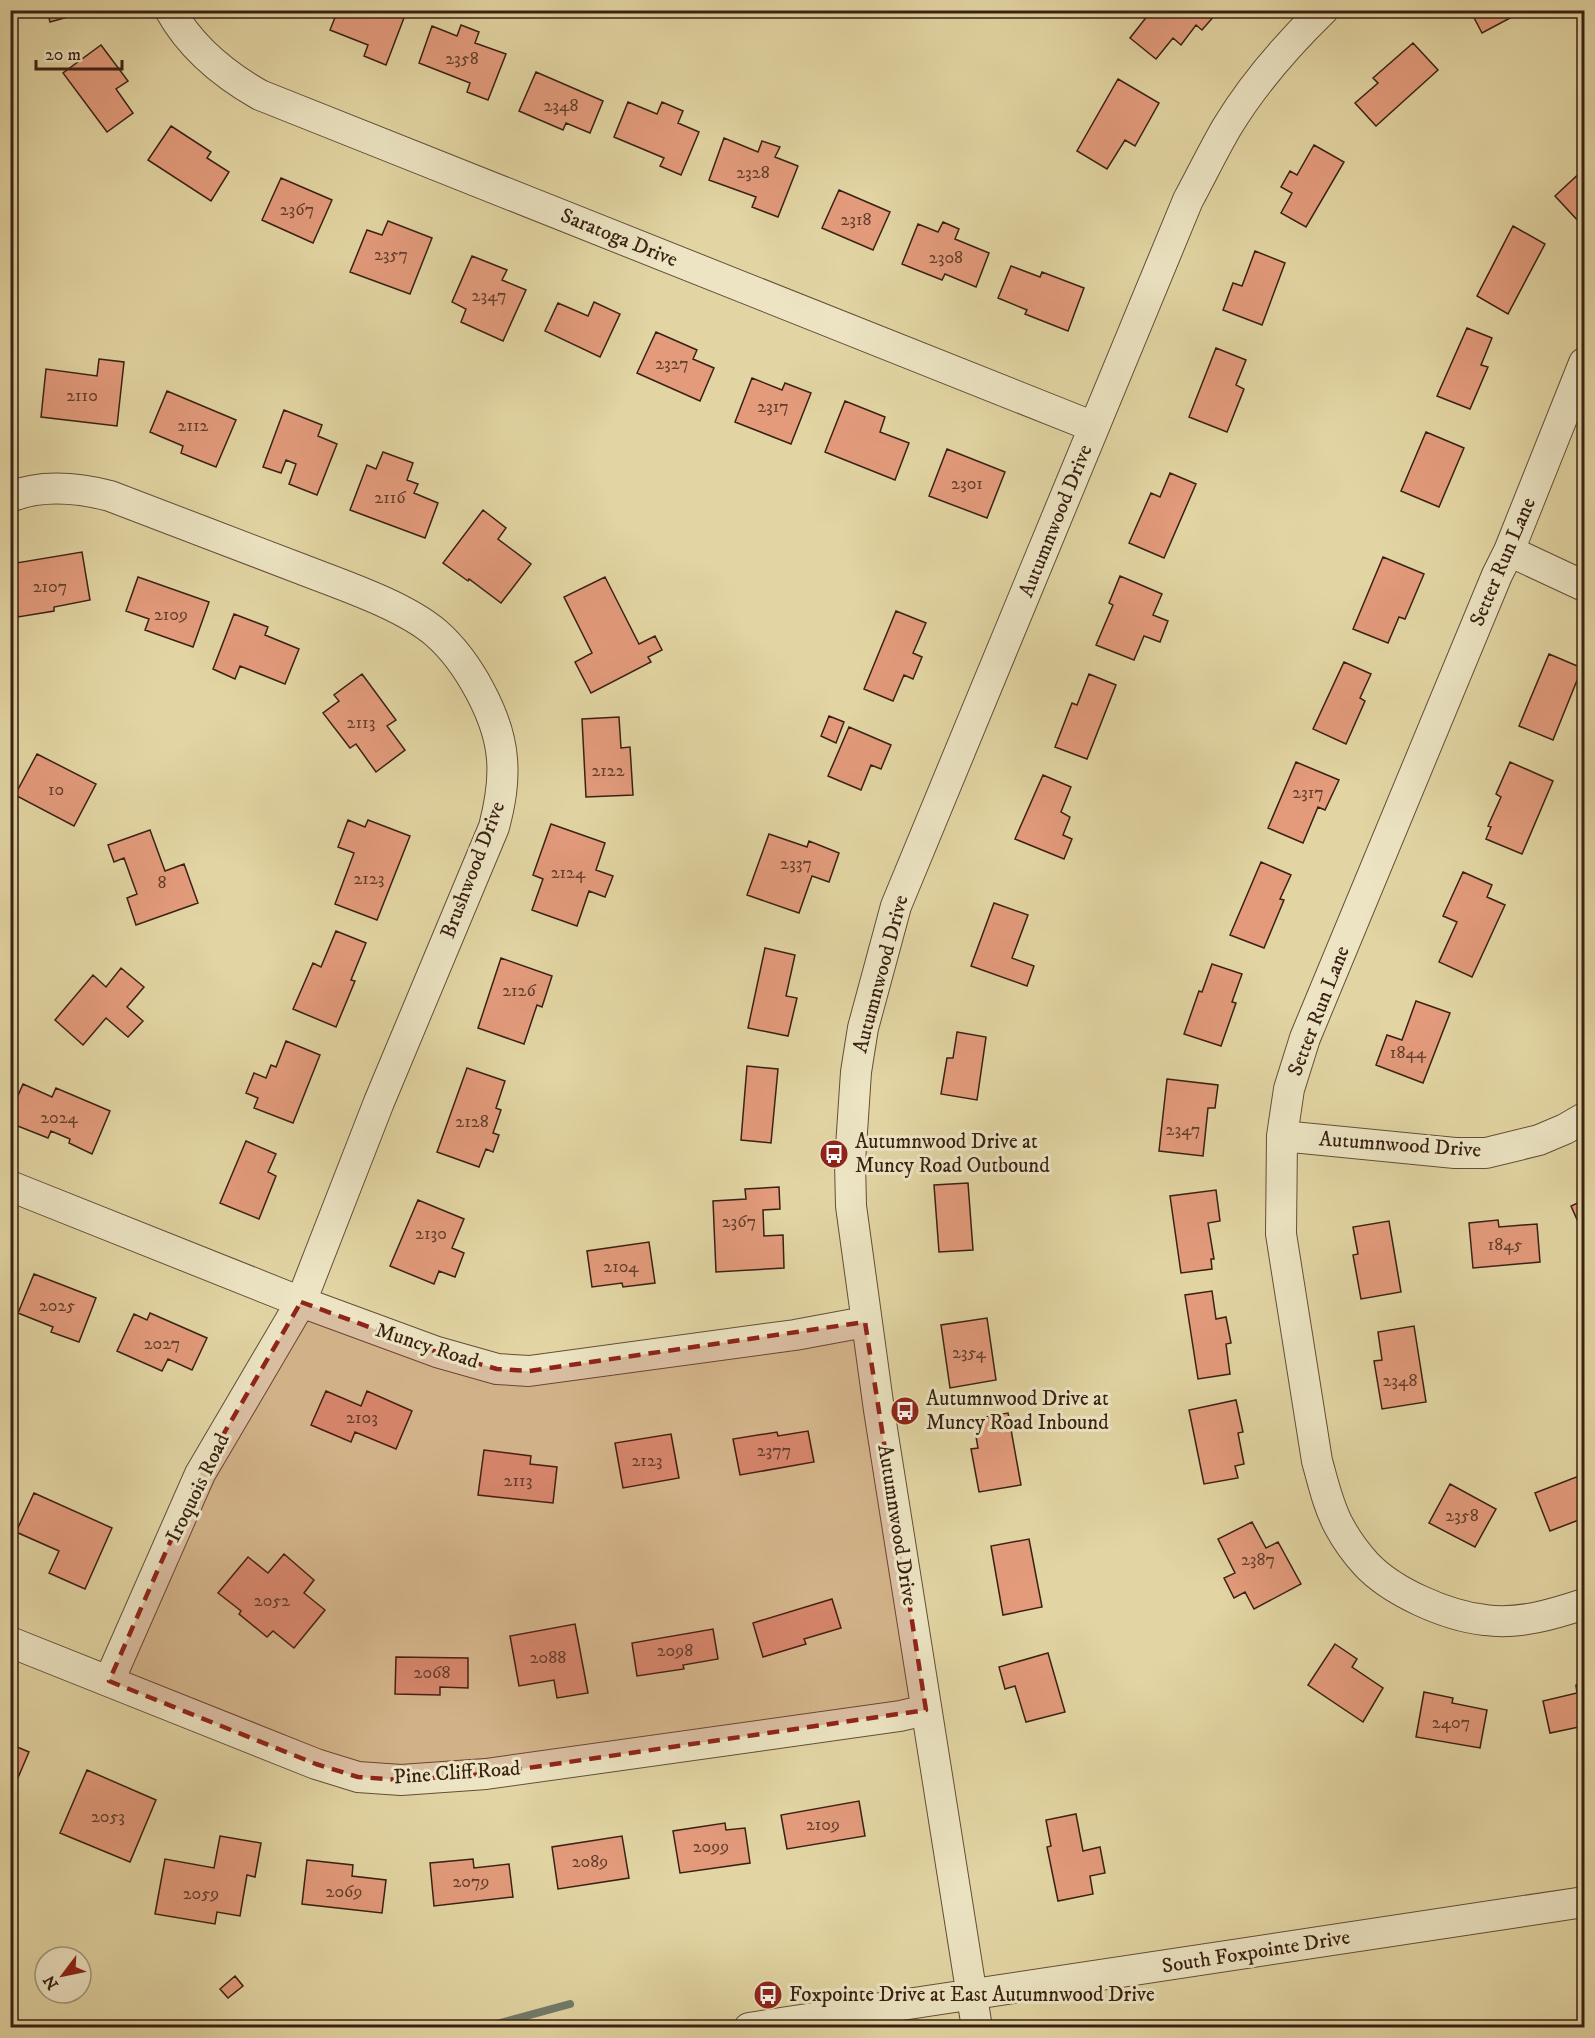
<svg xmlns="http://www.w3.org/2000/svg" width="1595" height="2038" font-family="'IM FELL DW Pica',serif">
<rect width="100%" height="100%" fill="#e2d5a3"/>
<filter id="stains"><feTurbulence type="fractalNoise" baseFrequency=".00333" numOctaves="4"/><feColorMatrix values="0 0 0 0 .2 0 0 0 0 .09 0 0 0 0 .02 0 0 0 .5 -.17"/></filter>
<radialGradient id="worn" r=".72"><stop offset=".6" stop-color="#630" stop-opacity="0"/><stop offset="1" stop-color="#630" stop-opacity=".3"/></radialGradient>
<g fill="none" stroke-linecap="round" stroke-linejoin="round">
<path stroke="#717c69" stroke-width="8" d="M 482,2028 L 570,2004"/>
</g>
<path fill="#e39b7c" stroke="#3a2113" stroke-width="1.5" d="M 47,10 L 81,10 L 82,13 L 50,22 Z
M 338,10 L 407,10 L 386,65 L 364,56 L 368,45 L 330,30 Z
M 1152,10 L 1210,10 L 1215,15 L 1202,30 L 1196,25 L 1181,45 L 1173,38 L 1156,59 L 1130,38 Z
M 1470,10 L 1525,10 L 1482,33 Z
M 461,25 L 479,32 L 475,43 L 506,54 L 488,100 L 467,92 L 470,83 L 419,63 L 432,26 L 457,36 Z
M 1413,43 L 1438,70 L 1376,126 L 1355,103 L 1378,83 L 1373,78 Z
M 101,45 L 128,81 L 116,89 L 133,113 L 107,132 L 63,73 Z
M 536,72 L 603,101 L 590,133 L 566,123 L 563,130 L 519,111 Z
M 1118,79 L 1159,103 L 1135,146 L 1125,140 L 1107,169 L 1077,151 Z
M 628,102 L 657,114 L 662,102 L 683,111 L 678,123 L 699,132 L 681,175 L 660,166 L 664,158 L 614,137 Z
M 171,126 L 211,152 L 207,158 L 229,172 L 211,201 L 148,160 Z
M 724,138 L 758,152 L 762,141 L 780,147 L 775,157 L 798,166 L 778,217 L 752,207 L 756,197 L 709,180 Z
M 1314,145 L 1344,162 L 1306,227 L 1281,213 L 1292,193 L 1281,187 L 1290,171 L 1297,175 Z
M 1584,169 L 1584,220 L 1581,224 L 1555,196 Z
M 281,178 L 332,200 L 313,243 L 262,220 Z
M 839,190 L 890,212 L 873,250 L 822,228 Z
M 388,221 L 432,238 L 410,294 L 350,272 L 367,230 L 382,235 Z
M 943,222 L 959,229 L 955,239 L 989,253 L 976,287 L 945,274 L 942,280 L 902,264 L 918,224 L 938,232 Z
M 1513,226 L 1545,244 L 1508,314 L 1477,296 Z
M 1255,251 L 1285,263 L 1262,325 L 1223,310 L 1233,283 L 1242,286 Z
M 472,256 L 507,270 L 502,280 L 526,290 L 503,341 L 461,322 L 466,309 L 452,302 Z
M 1011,266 L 1040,277 L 1042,272 L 1084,288 L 1068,331 L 1025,314 L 1027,310 L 998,298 Z
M 594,302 L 620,314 L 600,357 L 545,331 L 558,303 L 588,316 Z
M 1467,328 L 1492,338 L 1481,365 L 1488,367 L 1470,409 L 1437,396 Z
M 656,332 L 697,350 L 693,359 L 714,368 L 700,401 L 637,373 Z
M 1216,348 L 1246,360 L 1236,385 L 1244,389 L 1227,432 L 1189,417 Z
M 99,359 L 124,362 L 117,426 L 41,417 L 46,369 L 97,376 Z
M 752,378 L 782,390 L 785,383 L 811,393 L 791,444 L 735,422 Z
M 167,391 L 236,420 L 216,467 L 181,453 L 183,446 L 150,432 Z
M 845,401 L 885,417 L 880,432 L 909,443 L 895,480 L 825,452 Z
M 284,410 L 322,425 L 318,436 L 337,444 L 317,495 L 289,484 L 296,464 L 286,460 L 281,473 L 263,467 Z
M 1426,432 L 1464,448 L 1439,507 L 1401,491 Z
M 947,449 L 1005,472 L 987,518 L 929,496 Z
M 383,452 L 413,463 L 407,480 L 418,484 L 414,493 L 438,503 L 425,538 L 350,510 L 367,465 L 376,469 Z
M 1170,473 L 1196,484 L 1164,558 L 1129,543 L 1151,493 L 1160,497 Z
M 483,510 L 506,528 L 498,539 L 531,564 L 501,603 L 469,579 L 468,581 L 443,563 Z
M 82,552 L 90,600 L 54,607 L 54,611 L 18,617 L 10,564 Z
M 1383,557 L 1424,574 L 1405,619 L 1399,617 L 1388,643 L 1353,629 Z
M 1120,576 L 1162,594 L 1153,615 L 1168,621 L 1160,642 L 1144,636 L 1134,660 L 1096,645 L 1113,605 L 1109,603 Z
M 138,577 L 209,602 L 193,647 L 145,630 L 149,619 L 126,611 Z
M 605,577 L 639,644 L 655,636 L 662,650 L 648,657 L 651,662 L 591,693 L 575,662 L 592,653 L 564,597 Z
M 896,611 L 926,623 L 913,653 L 922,657 L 913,679 L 904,675 L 893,701 L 864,689 Z
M 234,614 L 268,627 L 265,635 L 299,649 L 285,684 L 240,666 L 235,679 L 213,669 Z
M 1549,654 L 1582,668 L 1553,740 L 1519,726 Z
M 1344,662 L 1371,674 L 1360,698 L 1365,701 L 1346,744 L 1313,729 Z
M 362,674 L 396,720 L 387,726 L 405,750 L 376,772 L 356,744 L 350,748 L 323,713 L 339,701 L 334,695 Z
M 1089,674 L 1116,685 L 1087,759 L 1055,747 L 1072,703 L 1077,705 Z
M 829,716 L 844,722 L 836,743 L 821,736 Z
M 619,717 L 621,748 L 630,747 L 633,795 L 586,797 L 582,719 Z
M 849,727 L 891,745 L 881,769 L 871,765 L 861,790 L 828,776 Z
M 37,754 L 96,784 L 74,826 L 15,795 Z
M 1296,762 L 1339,780 L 1325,810 L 1318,807 L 1303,843 L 1268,828 Z
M 1510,762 L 1553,781 L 1522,854 L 1486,839 L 1491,827 L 1488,826 L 1501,797 L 1496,794 Z
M 1043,775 L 1071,787 L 1061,812 L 1070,817 L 1063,835 L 1072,839 L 1064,859 L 1015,839 Z
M 348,820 L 365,827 L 368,820 L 410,836 L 377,920 L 335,904 L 354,853 L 338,847 Z
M 551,824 L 605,843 L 596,870 L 613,876 L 605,897 L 589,891 L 577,926 L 532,910 L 543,879 L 533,875 Z
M 150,830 L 165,871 L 184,864 L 198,903 L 136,925 L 127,898 L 137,894 L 124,858 L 114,862 L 108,845 Z
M 769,834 L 807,847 L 809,841 L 839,853 L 829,882 L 812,876 L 799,913 L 747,895 Z
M 1261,862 L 1291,875 L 1280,899 L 1284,900 L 1264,948 L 1230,935 Z
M 1463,872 L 1492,885 L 1487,897 L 1505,905 L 1472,977 L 1439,962 L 1457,922 L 1443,916 Z
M 994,903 L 1028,915 L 1012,958 L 1034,966 L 1027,986 L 971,966 Z
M 336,931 L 366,943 L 351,980 L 355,981 L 336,1027 L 293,1009 L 313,963 L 321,967 Z
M 765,948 L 795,955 L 786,996 L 797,998 L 788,1036 L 748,1028 Z
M 501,958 L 552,976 L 542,1007 L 537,1005 L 524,1044 L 478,1028 Z
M 1212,964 L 1242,974 L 1232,1002 L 1236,1003 L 1221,1046 L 1184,1034 L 1199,991 L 1202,992 Z
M 121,968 L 144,987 L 127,1007 L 143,1021 L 128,1037 L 106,1018 L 83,1045 L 55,1020 L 93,975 L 106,987 Z
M 1416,1001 L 1450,1013 L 1423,1083 L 1376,1065 L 1387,1035 L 1402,1040 Z
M 957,1032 L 986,1037 L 977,1100 L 941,1094 L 947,1058 L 953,1058 Z
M 286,1041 L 320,1055 L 293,1123 L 254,1108 L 258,1098 L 246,1093 L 254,1073 L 266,1078 L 271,1065 L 276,1067 Z
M 747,1066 L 778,1069 L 771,1143 L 741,1140 Z
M 467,1068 L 505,1081 L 496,1108 L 501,1110 L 493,1133 L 499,1135 L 493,1152 L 486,1149 L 479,1167 L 437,1152 Z
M 1167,1079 L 1218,1085 L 1215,1108 L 1208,1108 L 1203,1156 L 1159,1151 Z
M 23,1084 L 52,1097 L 56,1088 L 110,1111 L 92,1154 L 69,1143 L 70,1139 L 51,1131 L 48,1138 L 10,1123 L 10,1114 Z
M 246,1141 L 276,1154 L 268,1172 L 276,1176 L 259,1219 L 220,1203 Z
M 968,1183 L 973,1250 L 939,1252 L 934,1185 Z
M 779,1187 L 780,1209 L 763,1210 L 764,1236 L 783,1235 L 784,1268 L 716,1272 L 713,1201 L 746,1199 L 745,1189 Z
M 1216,1190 L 1220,1221 L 1208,1223 L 1214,1259 L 1211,1259 L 1212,1269 L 1181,1273 L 1170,1196 Z
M 418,1200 L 464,1219 L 452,1248 L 464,1253 L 455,1277 L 439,1271 L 434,1284 L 390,1266 Z
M 1584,1200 L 1584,1235 L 1571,1206 Z
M 1498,1220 L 1499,1227 L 1537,1224 L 1540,1262 L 1473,1268 L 1469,1223 Z
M 1389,1221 L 1401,1292 L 1361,1299 L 1353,1255 L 1358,1254 L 1353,1227 Z
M 649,1242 L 655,1283 L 623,1287 L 622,1283 L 592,1287 L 587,1251 Z
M 34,1274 L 96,1298 L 79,1342 L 51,1332 L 53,1327 L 18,1313 Z
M 1212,1291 L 1216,1319 L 1226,1317 L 1231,1343 L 1226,1344 L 1230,1374 L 1198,1379 L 1185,1295 Z
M 150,1313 L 207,1338 L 192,1370 L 168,1359 L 162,1371 L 117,1351 L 134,1314 L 147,1320 Z
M 987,1318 L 996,1380 L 950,1388 L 941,1325 Z
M 1414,1326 L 1426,1402 L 1382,1409 L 1374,1361 L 1382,1360 L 1378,1332 Z
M 326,1391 L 361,1406 L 367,1391 L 412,1411 L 396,1449 L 355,1432 L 351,1442 L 311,1425 Z
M 1236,1400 L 1243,1432 L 1238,1433 L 1244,1464 L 1235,1466 L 1238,1478 L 1204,1484 L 1189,1410 Z
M 1008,1413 L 1021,1485 L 979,1492 L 971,1449 L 978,1448 L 973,1419 Z
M 808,1431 L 814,1462 L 740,1475 L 733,1439 L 777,1432 L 778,1436 Z
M 671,1434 L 679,1478 L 623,1488 L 615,1443 Z
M 484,1450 L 531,1456 L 530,1464 L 557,1467 L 553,1503 L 478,1495 Z
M 1584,1474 L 1584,1518 L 1550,1531 L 1535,1493 Z
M 1450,1484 L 1496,1509 L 1475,1547 L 1429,1523 Z
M 34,1493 L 112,1528 L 85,1589 L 49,1573 L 59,1551 L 16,1532 Z
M 1252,1522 L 1266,1548 L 1278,1542 L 1301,1584 L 1254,1609 L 1245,1592 L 1234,1598 L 1224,1578 L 1235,1573 L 1218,1539 Z
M 1029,1539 L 1042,1607 L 1003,1615 L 991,1546 Z
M 284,1554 L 314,1580 L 304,1593 L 325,1610 L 294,1648 L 273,1631 L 267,1637 L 239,1614 L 241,1611 L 218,1593 L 248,1557 L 268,1573 Z
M 832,1599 L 841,1628 L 804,1639 L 806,1644 L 763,1657 L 753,1623 Z
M 575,1624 L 588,1693 L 557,1698 L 554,1680 L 519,1686 L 510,1636 Z
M 713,1629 L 718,1659 L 683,1665 L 684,1669 L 637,1676 L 632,1643 Z
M 1335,1644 L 1357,1659 L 1352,1667 L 1383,1688 L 1363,1722 L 1308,1685 Z
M 1048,1653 L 1065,1712 L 1026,1722 L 1015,1686 L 1005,1689 L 999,1667 Z
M 396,1657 L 468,1658 L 468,1688 L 440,1687 L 440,1695 L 395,1694 Z
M 1584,1683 L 1584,1726 L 1550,1733 L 1543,1701 L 1577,1693 L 1576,1685 Z
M 1424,1692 L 1453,1698 L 1452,1703 L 1487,1710 L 1480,1748 L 1416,1737 Z
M 10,1744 L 29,1752 L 14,1787 L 10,1785 Z
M 87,1770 L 156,1800 L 130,1862 L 60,1833 Z
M 859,1801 L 865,1836 L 787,1849 L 781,1815 Z
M 1076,1814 L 1083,1851 L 1100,1847 L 1105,1873 L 1090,1876 L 1093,1894 L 1058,1901 L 1047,1847 L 1051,1846 L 1046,1820 Z
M 725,1823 L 726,1830 L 745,1828 L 750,1863 L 680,1873 L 673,1831 Z
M 220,1836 L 261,1843 L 255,1877 L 247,1875 L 240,1916 L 217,1912 L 215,1924 L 155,1914 L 165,1859 L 214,1868 Z
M 622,1836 L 629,1878 L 558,1889 L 552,1847 Z
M 473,1859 L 474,1868 L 509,1864 L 513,1897 L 434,1906 L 430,1863 Z
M 307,1860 L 353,1865 L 352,1876 L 386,1880 L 382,1913 L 302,1904 Z
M 235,1976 L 243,1986 L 228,1998 L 220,1989 Z"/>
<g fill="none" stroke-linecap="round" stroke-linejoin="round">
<g stroke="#644e37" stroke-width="32">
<path id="minor" d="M 170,10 C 191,48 223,74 260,95 L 1094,427
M 1584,363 L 1509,551 L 1497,575 L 1305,1038 L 1289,1089 L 1282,1136 L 1281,1234 L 1317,1461 C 1323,1482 1328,1506 1339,1526 C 1346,1539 1356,1553 1366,1564 C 1392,1592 1447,1616 1485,1620 C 1518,1625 1554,1614 1584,1604
M 10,497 C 42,484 79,488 110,496 C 174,520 237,545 301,569 C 342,585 403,605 436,633 C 468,661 499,717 502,759 C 504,783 500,804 494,827 L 379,1102 L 301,1302 L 200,1474 L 109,1681
M 1509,551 L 1584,586
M 1282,1136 L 1455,1153 L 1486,1153 L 1539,1140 L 1565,1129 L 1584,1118
M 10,1186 L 301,1302 L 437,1352 L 497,1369 L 529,1371 L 795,1335 L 865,1322
M 10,1642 L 316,1764 L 358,1777 L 401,1780 L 486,1774 L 900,1716 L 926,1710
M 749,2028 L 1584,1902
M 977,2028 L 879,1410 L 851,1206 L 850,1162 L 856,1072 L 863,1028 L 896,906 L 1188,200 C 1201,176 1213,151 1227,127 C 1253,84 1287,45 1323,10"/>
</g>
<use href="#minor" stroke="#ece4c3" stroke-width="30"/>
</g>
<path fill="#8f2418" fill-opacity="0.2" stroke="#8f2418" stroke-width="4.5" stroke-dasharray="12 8" stroke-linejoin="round" d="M 301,1302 L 437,1352 L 497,1369 L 529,1371 L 865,1322 L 926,1710 L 486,1774 L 401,1780 L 358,1777 L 316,1764 L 109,1681 L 200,1474 Z"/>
<defs>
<g id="bus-disc" transform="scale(1.5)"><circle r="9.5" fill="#8f2418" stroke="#ece4c3"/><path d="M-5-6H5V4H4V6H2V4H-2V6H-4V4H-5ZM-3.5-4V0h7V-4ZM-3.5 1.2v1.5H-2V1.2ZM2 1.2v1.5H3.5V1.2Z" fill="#fff"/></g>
</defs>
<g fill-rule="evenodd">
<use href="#bus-disc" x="834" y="1154"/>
<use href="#bus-disc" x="905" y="1411"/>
<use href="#bus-disc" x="768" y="1995"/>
</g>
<g text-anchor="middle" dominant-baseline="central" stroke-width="6" stroke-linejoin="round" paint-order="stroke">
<g font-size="18" fill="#64402d">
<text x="462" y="59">2358</text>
<text x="561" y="106">2348</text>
<text x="753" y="173">2328</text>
<text x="297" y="210">2367</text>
<text x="856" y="220">2318</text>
<text x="391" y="255">2357</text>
<text x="946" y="258">2308</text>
<text x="489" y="296">2347</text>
<text x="672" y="364">2327</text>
<text x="82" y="396">2110</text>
<text x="773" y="407">2317</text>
<text x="193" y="426">2112</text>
<text x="967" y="484">2301</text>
<text x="390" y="498">2116</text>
<text x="50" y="587">2107</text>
<text x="171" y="615">2109</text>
<text x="361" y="723">2113</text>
<text x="608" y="771">2122</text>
<text x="56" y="790">10</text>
<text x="1308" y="793">2317</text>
<text x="796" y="864">2337</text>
<text x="568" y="873">2124</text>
<text x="369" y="879">2123</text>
<text x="162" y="883">8</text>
<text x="519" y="991">2126</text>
<text x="1408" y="1053">1844</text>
<text x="59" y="1118">2024</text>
<text x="472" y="1122">2128</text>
<text x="1183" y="1130">2347</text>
<text x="739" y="1222">2367</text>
<text x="431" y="1234">2130</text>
<text x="1505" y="1245">1845</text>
<text x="621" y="1267">2104</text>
<text x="57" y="1306">2025</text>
<text x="162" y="1344">2027</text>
<text x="969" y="1353">2354</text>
<text x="1400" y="1381">2348</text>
<text x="362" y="1418">2103</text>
<text x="774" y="1451">2377</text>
<text x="647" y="1461">2123</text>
<text x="518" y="1481">2113</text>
<text x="1462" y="1516">2358</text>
<text x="1258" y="1560">2387</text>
<text x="272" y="1601">2052</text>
<text x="675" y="1651">2098</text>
<text x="548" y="1658">2088</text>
<text x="432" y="1673">2068</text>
<text x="1451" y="1723">2407</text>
<text x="108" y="1817">2053</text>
<text x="823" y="1825">2109</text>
<text x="711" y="1847">2099</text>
<text x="590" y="1862">2089</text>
<text x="471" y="1882">2079</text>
<text x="344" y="1892">2069</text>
<text x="201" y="1894">2059</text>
</g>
<g font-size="21" fill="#3a2113" stroke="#ece4c3">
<text transform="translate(619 238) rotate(22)">Saratoga Drive</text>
<text transform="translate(1056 521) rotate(-68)">Autumnwood Drive</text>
<text transform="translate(1503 562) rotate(-67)">Setter Run Lane</text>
<text transform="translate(473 870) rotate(-69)">Brushwood Drive</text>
<text transform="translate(881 974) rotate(-75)">Autumnwood Drive</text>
<text transform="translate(1319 1011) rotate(-69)">Setter Run Lane</text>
<text transform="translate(1400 1145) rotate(4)">Autumnwood Drive</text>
<text transform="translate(427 1346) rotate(18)">Muncy Road</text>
<text transform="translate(198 1488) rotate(-64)">Iroquois Road</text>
<text transform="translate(897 1525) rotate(81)">Autumnwood Drive</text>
<text transform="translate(457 1773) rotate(-4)">Pine Cliff Road</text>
<text transform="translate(1256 1952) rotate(-9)">South Foxpointe Drive</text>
</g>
<g font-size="21" fill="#3a2113" stroke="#ece4c3" text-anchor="start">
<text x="855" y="1142">Autumnwood Drive at<tspan x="855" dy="24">Muncy Road Outbound</tspan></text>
<text x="926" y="1399">Autumnwood Drive at<tspan x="926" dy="24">Muncy Road Inbound</tspan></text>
<text x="789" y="1995">Foxpointe Drive at East Autumnwood Drive</text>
</g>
</g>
<rect width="1595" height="2038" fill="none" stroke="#e2d5a3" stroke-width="36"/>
<rect x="12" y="12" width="1571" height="2014" fill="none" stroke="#3a2113" stroke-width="3"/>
<rect x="18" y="18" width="1559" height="2002" fill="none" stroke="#3a2113" stroke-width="1.5"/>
<g transform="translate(63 1975) rotate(238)"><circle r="28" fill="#ece4c3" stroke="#a5967d" stroke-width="1.5"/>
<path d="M0-4.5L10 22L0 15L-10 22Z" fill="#8f2418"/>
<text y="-9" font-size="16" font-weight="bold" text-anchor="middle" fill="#3a2113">N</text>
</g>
<path d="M36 60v9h86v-9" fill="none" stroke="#3a2113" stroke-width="3"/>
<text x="45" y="60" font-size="18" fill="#3a2113" stroke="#ece4c3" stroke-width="4.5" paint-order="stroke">20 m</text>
<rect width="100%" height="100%" filter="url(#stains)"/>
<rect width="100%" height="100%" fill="url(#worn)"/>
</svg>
